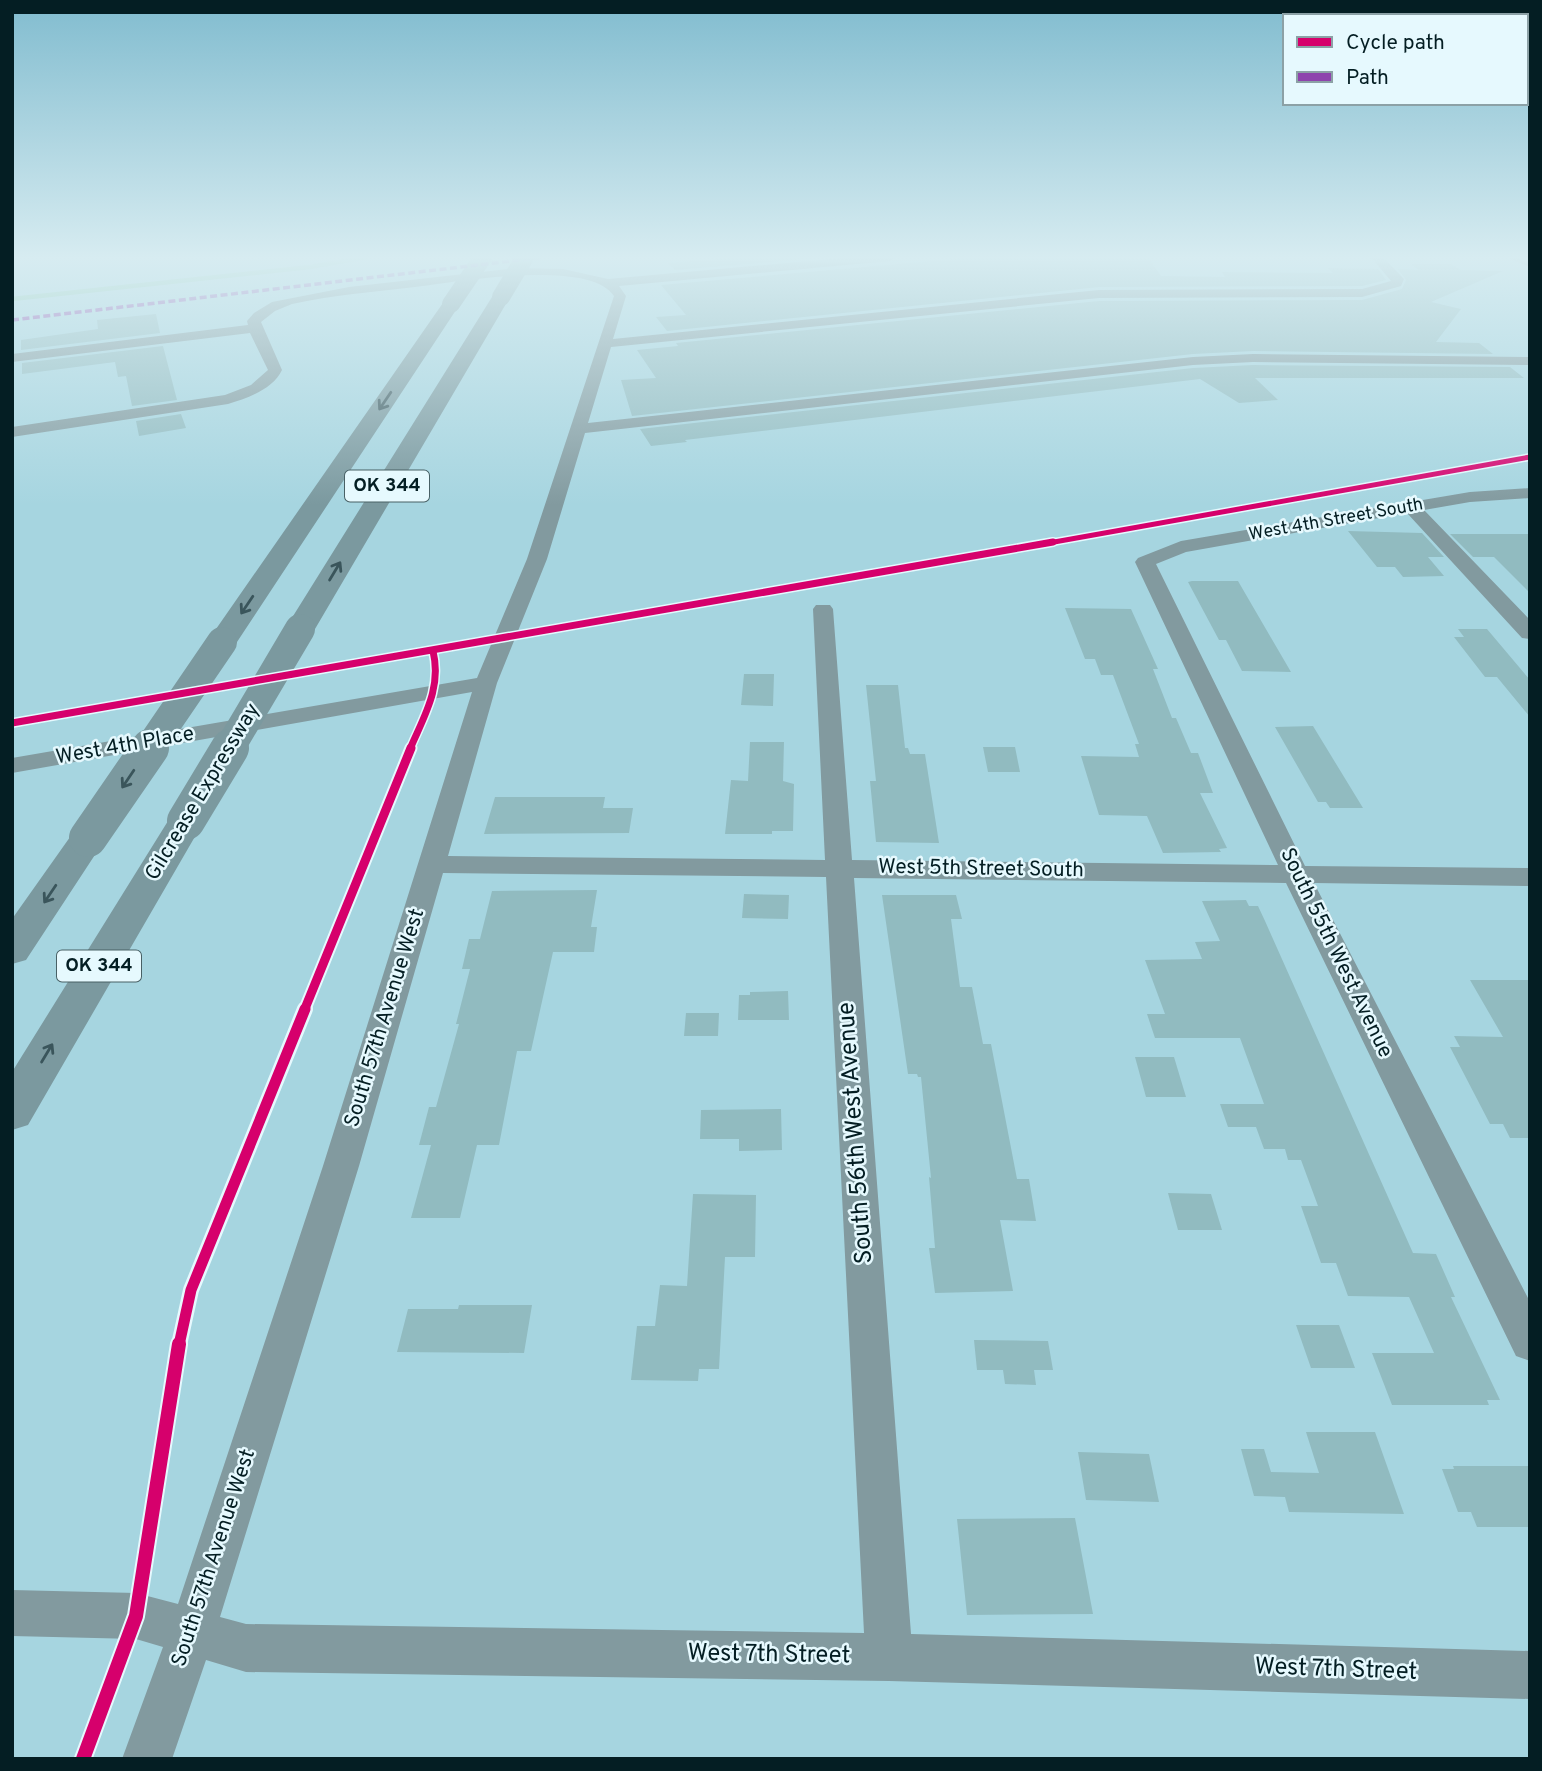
<svg xmlns="http://www.w3.org/2000/svg" width="1542" height="1771" font-family="Overpass,sans-serif">
<rect width="100%" height="100%" fill="#a6d5e0"/>
<g fill="none" stroke-linecap="round" stroke-linejoin="round">
<path stroke="#87c7aa" stroke-width="4.5" d="M 12,299 L 310,267 L 366,257"/>
</g>
<path fill="#91bbc0" d="M 748,257 L 827,257 L 675,270 L 668,263 Z
M 979,257 L 1149,259 L 1161,276 L 1225,277 L 1222,272 L 1333,273 L 1328,268 L 1378,269 L 1386,280 L 1362,286 L 1099,287 L 667,331 L 656,317 L 686,315 L 661,285 Z
M 1411,264 L 1451,264 L 1461,270 L 1503,271 L 1431,302 L 1461,309 L 1436,342 L 1479,343 L 1493,354 L 1253,351 L 1193,354 L 632,416 L 621,380 L 656,378 L 637,350 L 678,346 L 676,343 L 1099,301 L 1362,300 L 1402,289 L 1406,280 L 1398,269 L 1419,270 Z
M 156,314 L 160,333 L 21,350 L 21,340 L 98,329 L 97,320 Z
M 163,346 L 177,400 L 132,406 L 126,376 L 118,377 L 115,362 L 22,374 L 22,363 Z
M 1253,365 L 1510,367 L 1524,378 L 1255,378 L 1278,400 L 1239,403 L 1200,379 L 685,440 L 687,442 L 651,446 L 640,429 L 1193,368 Z
M 181,414 L 186,428 L 139,436 L 136,421 Z
M 1348,531 L 1422,533 L 1444,557 L 1428,557 L 1444,576 L 1403,577 L 1395,567 L 1377,567 Z
M 1450,534 L 1530,534 L 1530,593 L 1494,557 L 1473,557 Z
M 1192,581 L 1238,581 L 1291,672 L 1242,671 L 1226,640 L 1219,640 L 1188,582 Z
M 1065,608 L 1131,609 L 1158,669 L 1153,669 L 1172,718 L 1176,718 L 1191,753 L 1198,753 L 1213,793 L 1200,793 L 1227,848 L 1219,849 L 1221,852 L 1163,853 L 1147,816 L 1099,815 L 1081,756 L 1139,757 L 1135,744 L 1139,744 L 1113,675 L 1101,675 L 1095,659 L 1085,659 Z
M 1458,629 L 1487,629 L 1530,680 L 1530,717 L 1497,677 L 1485,677 L 1454,637 L 1464,637 Z
M 744,674 L 774,674 L 773,706 L 741,705 Z
M 866,685 L 898,685 L 905,748 L 908,748 L 910,754 L 925,754 L 939,843 L 876,842 L 870,781 L 876,781 Z
M 1313,726 L 1363,808 L 1330,808 L 1326,802 L 1318,802 L 1275,727 Z
M 750,742 L 784,742 L 783,781 L 794,784 L 793,831 L 772,831 L 772,834 L 725,834 L 731,780 L 748,781 Z
M 983,747 L 1015,747 L 1020,772 L 988,772 Z
M 495,797 L 605,797 L 603,808 L 633,808 L 629,833 L 484,834 Z
M 597,890 L 591,927 L 597,927 L 594,952 L 553,952 L 531,1051 L 517,1051 L 499,1145 L 477,1145 L 460,1218 L 411,1218 L 431,1145 L 419,1145 L 429,1107 L 436,1107 L 459,1024 L 456,1024 L 470,969 L 462,969 L 469,939 L 480,939 L 492,891 Z
M 744,894 L 789,895 L 788,919 L 742,918 Z
M 882,895 L 956,895 L 962,919 L 951,919 L 960,987 L 972,987 L 983,1044 L 991,1044 L 1017,1179 L 1029,1179 L 1036,1221 L 1000,1220 L 1013,1291 L 935,1293 L 929,1248 L 935,1248 L 929,1177 L 931,1178 L 921,1077 L 918,1077 L 917,1074 L 908,1074 Z
M 1246,900 L 1249,906 L 1258,906 L 1265,921 L 1413,1253 L 1436,1254 L 1455,1297 L 1451,1297 L 1500,1400 L 1487,1400 L 1489,1405 L 1392,1405 L 1372,1353 L 1434,1353 L 1409,1297 L 1348,1296 L 1336,1263 L 1321,1263 L 1301,1206 L 1318,1206 L 1301,1160 L 1288,1160 L 1285,1149 L 1264,1149 L 1256,1127 L 1228,1127 L 1220,1104 L 1264,1104 L 1240,1038 L 1155,1038 L 1147,1014 L 1165,1014 L 1145,960 L 1202,959 L 1195,942 L 1220,941 L 1202,901 Z
M 1470,980 L 1530,980 L 1530,1138 L 1510,1138 L 1503,1124 L 1490,1124 L 1450,1047 L 1460,1047 L 1454,1036 L 1503,1037 Z
M 788,991 L 789,1020 L 738,1020 L 739,995 L 750,995 L 750,992 Z
M 686,1013 L 719,1013 L 718,1036 L 684,1036 Z
M 1135,1057 L 1174,1057 L 1186,1097 L 1146,1097 Z
M 781,1109 L 782,1150 L 739,1151 L 739,1139 L 700,1139 L 701,1110 Z
M 1168,1193 L 1211,1194 L 1222,1230 L 1178,1230 Z
M 693,1194 L 756,1195 L 755,1257 L 725,1257 L 719,1369 L 699,1369 L 698,1381 L 631,1380 L 637,1326 L 655,1326 L 660,1285 L 687,1286 Z
M 459,1305 L 532,1305 L 524,1353 L 397,1352 L 408,1309 L 458,1309 Z
M 1296,1325 L 1339,1325 L 1355,1368 L 1311,1368 Z
M 974,1340 L 1048,1341 L 1053,1370 L 1034,1370 L 1036,1385 L 1005,1384 L 1003,1370 L 977,1370 Z
M 1306,1432 L 1375,1432 L 1404,1514 L 1289,1512 L 1285,1497 L 1254,1496 L 1241,1449 L 1264,1449 L 1271,1472 L 1319,1473 Z
M 1078,1452 L 1149,1454 L 1159,1502 L 1086,1500 Z
M 1453,1466 L 1530,1466 L 1530,1527 L 1477,1527 L 1471,1512 L 1458,1512 L 1442,1469 L 1454,1469 Z
M 1075,1518 L 1093,1614 L 967,1615 L 957,1519 Z"/>
<g fill="none" stroke-linecap="round" stroke-linejoin="round">
<path fill="#829a9f" fill-rule="evenodd" d="M 1506,257 L 1514,257 L 1530,263 L 1530,267 Z"/>
<path fill="#829a9f" fill-rule="evenodd" d="M 854,257 L 896,257 L 890,261 L 619,286 L 626,296 L 613,339 L 1099,290 L 1362,289 L 1391,281 L 1371,257 L 1383,257 L 1404,279 L 1401,286 L 1362,297 L 1099,298 L 611,347 L 588,423 L 1193,357 L 1253,354 L 1530,357 L 1530,365 L 1253,362 L 1193,365 L 585,433 L 547,559 L 497,683 L 448,856 L 825,860 L 813,609 L 816,605 L 830,605 L 833,609 L 852,860 L 1278,865 L 1135,562 L 1138,558 L 1181,541 L 1470,492 L 1530,488 L 1530,498 L 1470,502 L 1424,510 L 1530,620 L 1530,639 L 1522,638 L 1407,513 L 1186,552 L 1156,564 L 1305,866 L 1530,868 L 1530,886 L 1314,883 L 1530,1302 L 1530,1361 L 1516,1356 L 1286,883 L 854,878 L 911,1634 L 1530,1651 L 1530,1699 L 889,1681 L 246,1672 L 206,1660 L 172,1759 L 122,1759 L 163,1647 L 136,1639 L 12,1636 L 12,1590 L 136,1593 L 178,1604 L 323,1166 L 472,692 L 12,773 L 12,758 L 477,678 L 527,559 L 614,296 C 590,258 454,282 415,287 C 374,292 332,295 292,304 L 275,311 L 261,322 L 282,370 C 273,389 248,398 228,404 L 12,437 L 12,427 L 225,395 L 251,385 L 268,370 L 250,333 L 12,362 L 12,354 L 248,325 L 247,321 L 254,313 L 272,302 L 349,287 L 517,268 L 563,269 L 608,279 ZM 443,873 L 826,877 L 864,1633 L 246,1624 L 220,1617 L 359,1166 Z"/>
<path fill="#7b999f" fill-rule="evenodd" d="M 501,292 L 510,297 L 315,629 L 310,635 L 300,638 L 290,635 L 285,629 L 492,297 Z
M 451,299 L 460,304 L 237,642 L 233,648 L 222,651 L 211,648 L 207,642 L 445,300 Z
M 186,810 L 199,813 L 204,821 L 28,1125 L 12,1130 L 12,1072 L 168,821 L 173,813 Z
M 88,827 L 101,830 L 106,838 L 26,960 L 12,964 L 12,919 L 75,830 Z"/>
<path stroke="#7b999f" stroke-width="18" d="M 501,297 L 525,257
M 451,304 L 483,257"/>
<path stroke="#7b999f" stroke-width="30" d="M 149,749 L 222,642
M 229,749 L 300,629"/>
<path stroke="#7b999f" stroke-width="38" d="M 186,821 L 230,748
M 88,838 L 150,748"/>
<path stroke="#8e44ad" stroke-width="3.5" stroke-dasharray="7 3.5" stroke-linecap="butt" d="M 12,320 L 545,257"/>
<g stroke="#e6f9fe" stroke-width="8">
<path id="cycleway-far4" d="M 1043,544 L 1530,457"/>
</g>
<g stroke="#e6f9fe" stroke-width="10">
<path id="cycleway-far3" d="M 12,723 L 1053,542
M 410,749 C 424,716 442,688 433,651"/>
</g>
<g stroke="#e6f9fe" stroke-width="13">
<path id="cycleway-far2" d="M 304,1011 L 411,748"/>
</g>
<g stroke="#e6f9fe" stroke-width="16">
<path id="cycleway-far1" d="M 179,1345 L 191,1290 L 305,1009"/>
</g>
<g stroke="#e6f9fe" stroke-width="18">
<path id="cycleway" d="M 83,1759 L 136,1616 L 179,1344"/>
</g>
<use href="#cycleway-far4" stroke="#d6006c" stroke-width="5"/>
<use href="#cycleway-far3" stroke="#d6006c" stroke-width="7"/>
<use href="#cycleway-far2" stroke="#d6006c" stroke-width="9"/>
<use href="#cycleway-far1" stroke="#d6006c" stroke-width="11"/>
<use href="#cycleway" stroke="#d6006c" stroke-width="14"/>
</g>
<defs><path id="oneway-shaft" d="M-6 0H5M1.5-3L5.5 0L1.5 3" fill="none" stroke-width="1.6" stroke-linecap="round" stroke-linejoin="round" transform="scale(1.75)"/></defs>
<g stroke="#3a555b">
<use href="#oneway-shaft" transform="translate(385 401) rotate(124)"/>
<use href="#oneway-shaft" transform="translate(335 571) rotate(-59)"/>
<use href="#oneway-shaft" transform="translate(247 605) rotate(124)"/>
<use href="#oneway-shaft" transform="translate(128 779) rotate(124)"/>
<use href="#oneway-shaft" transform="translate(50 894) rotate(124)"/>
<use href="#oneway-shaft" transform="translate(47 1053) rotate(-59)"/>
</g>
<linearGradient id="sky" x2="0" y2="1"><stop stop-color="#81bccf"/><stop offset="0.51" stop-color="#d7ecf1"/><stop offset="1" stop-color="#d7ecf1" stop-opacity="0"/></linearGradient>
<rect width="1542" height="505" fill="url(#sky)"/>
<g text-anchor="middle" dominant-baseline="central" stroke-width="5" stroke-linejoin="round" paint-order="stroke">
<g font-size="18" fill="#041e23" stroke="#e6f9fe">
<text transform="translate(1336 520) rotate(-10)">West 4th Street South</text>
</g>
<g fill="#e6f9fe" stroke="#486065" stroke-width="2">
<rect x="345" y="470.5" width="84" height="31" rx="5"/>
<rect x="57" y="950.5" width="84" height="31" rx="5"/>
</g>
<g font-size="19" font-weight="bold" fill="#041e23">
<text x="387" y="486">OK 344</text>
<text x="99" y="966">OK 344</text>
</g>
<g font-size="21" fill="#041e23" stroke="#e6f9fe">
<text transform="translate(125 746) rotate(-10)">West 4th Place</text>
<text transform="translate(203 792) rotate(-59)">Gilcrease Expressway</text>
<text transform="translate(981 869) rotate(1)">West 5th Street South</text>
<text transform="translate(1336 953) rotate(64)">South 55th West Avenue</text>
<text transform="translate(385 1018) rotate(-73)">South 57th Avenue West</text>
<text transform="translate(214 1558) rotate(-72)">South 57th Avenue West</text>
</g>
<g font-size="24" fill="#041e23" stroke="#e6f9fe">
<text transform="translate(856 1133) rotate(-94)">South 56th West Avenue</text>
<text transform="translate(769 1655) rotate(1)">West 7th Street</text>
<text transform="translate(1336 1670) rotate(2)">West 7th Street</text>
</g>
</g>
<rect width="1542" height="1771" fill="none" stroke="#041e23" stroke-width="28"/>
<rect x="1283" y="14" width="245" height="91" fill="#e6f9fe" stroke="#8ca1a6" stroke-width="2"/>
<rect x="1297" y="37" width="35" height="10" fill="#d6006c" stroke="#8ca1a6" stroke-width="2"/>
<text x="1346" y="49" font-size="21" fill="#041e23">Cycle path</text>
<rect x="1297" y="72" width="35" height="10" fill="#8e44ad" stroke="#8ca1a6" stroke-width="2"/>
<text x="1346" y="84" font-size="21" fill="#041e23">Path</text>
</svg>
